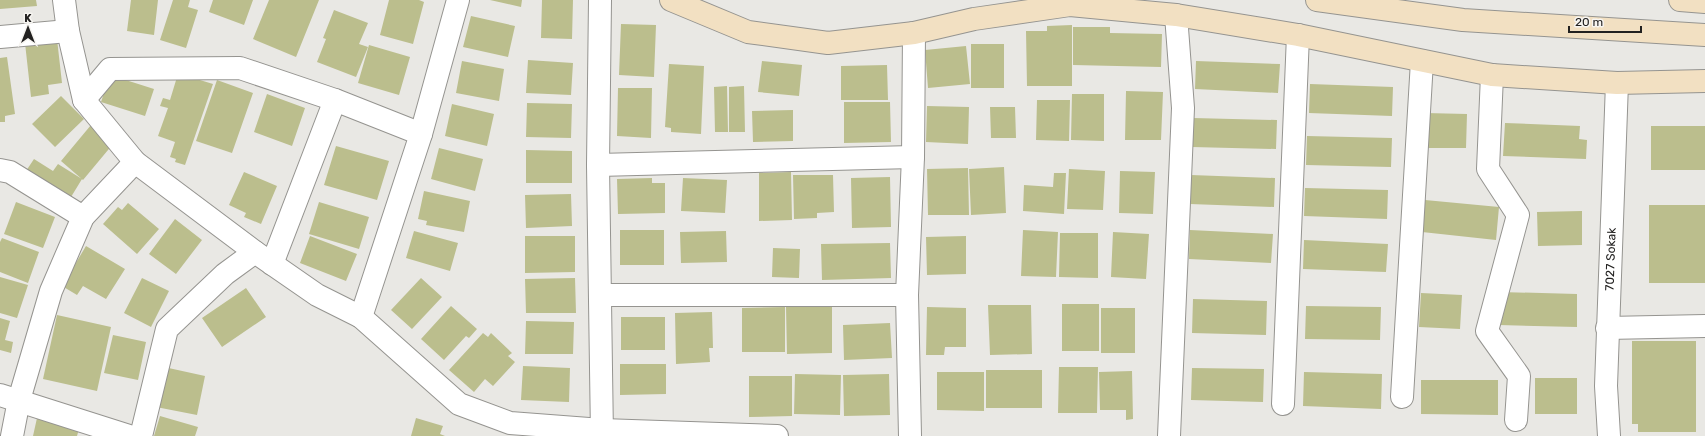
<svg xmlns="http://www.w3.org/2000/svg" width="1705" height="436" font-family="Rubik,sans-serif">
<rect width="100%" height="100%" fill="#e9e8e4"/>
<path fill="#bbbe8d" d="M 0,0 L 36,0 L 37,6 L 0,9 Z
M 131,0 L 158,0 L 154,35 L 127,31 Z
M 173,0 L 190,0 L 188,7 L 198,10 L 186,48 L 160,40 Z
M 213,0 L 253,0 L 244,25 L 209,12 Z
M 269,0 L 319,0 L 296,57 L 253,39 Z
M 389,0 L 419,0 L 424,2 L 413,44 L 380,35 Z
M 490,0 L 522,0 L 521,7 Z
M 542,0 L 573,0 L 572,39 L 541,38 Z
M 334,10 L 368,23 L 359,44 L 368,47 L 356,77 L 317,62 L 326,39 L 323,38 Z
M 471,16 L 515,26 L 508,57 L 463,47 Z
M 621,24 L 656,25 L 654,77 L 619,75 Z
M 1072,25 L 1072,86 L 1027,86 L 1026,31 L 1047,31 L 1047,26 Z
M 1073,27 L 1110,27 L 1110,33 L 1162,34 L 1161,67 L 1073,65 Z
M 57,39 L 62,83 L 48,85 L 49,94 L 31,97 L 25,43 Z
M 971,44 L 1004,44 L 1004,88 L 971,88 Z
M 369,45 L 410,57 L 399,95 L 358,83 Z
M 966,46 L 970,84 L 928,88 L 925,50 Z
M 7,57 L 15,114 L 5,116 L 5,122 L 0,122 L 0,58 Z
M 528,60 L 573,63 L 571,95 L 526,93 Z
M 462,61 L 504,69 L 499,101 L 456,93 Z
M 762,61 L 802,65 L 799,96 L 758,92 Z
M 1196,61 L 1280,64 L 1278,93 L 1195,89 Z
M 669,64 L 704,66 L 701,134 L 671,132 L 671,128 L 665,127 Z
M 887,65 L 888,100 L 841,100 L 841,66 Z
M 110,75 L 154,89 L 145,116 L 101,102 Z
M 177,77 L 188,80 L 190,77 L 213,84 L 185,165 L 175,162 L 176,159 L 170,157 L 175,142 L 158,136 L 168,108 L 160,106 L 163,98 L 170,100 Z
M 217,80 L 253,93 L 232,153 L 196,141 Z
M 1310,84 L 1393,87 L 1392,116 L 1309,113 Z
M 727,86 L 728,132 L 715,132 L 714,87 Z
M 744,86 L 745,132 L 729,132 L 729,87 Z
M 618,88 L 652,88 L 651,138 L 617,136 Z
M 1126,91 L 1163,92 L 1161,140 L 1125,140 Z
M 267,94 L 305,108 L 292,146 L 254,132 Z
M 1072,94 L 1104,94 L 1104,141 L 1071,140 Z
M 61,96 L 84,119 L 55,147 L 32,124 Z
M 1037,100 L 1070,100 L 1069,141 L 1036,140 Z
M 844,102 L 890,102 L 891,142 L 844,143 Z
M 527,103 L 572,104 L 571,138 L 526,137 Z
M 452,104 L 494,114 L 487,146 L 445,136 Z
M 927,106 L 969,107 L 968,144 L 926,142 Z
M 990,107 L 1015,107 L 1016,138 L 991,138 Z
M 793,110 L 793,141 L 753,142 L 752,111 Z
M 1425,113 L 1467,114 L 1466,148 L 1424,148 Z
M 1193,118 L 1277,120 L 1276,149 L 1192,147 Z
M 1505,123 L 1580,126 L 1579,139 L 1587,140 L 1586,159 L 1503,156 Z
M 91,125 L 113,144 L 83,180 L 61,161 Z
M 1651,126 L 1705,126 L 1705,170 L 1651,170 Z
M 1307,136 L 1392,138 L 1391,167 L 1306,165 Z
M 336,146 L 389,161 L 377,200 L 324,185 Z
M 439,148 L 483,159 L 475,191 L 431,179 Z
M 526,150 L 572,151 L 572,183 L 526,183 Z
M 34,159 L 53,171 L 58,164 L 82,179 L 71,197 L 63,191 L 59,197 L 24,174 Z
M 1004,167 L 1006,213 L 971,215 L 969,169 Z
M 968,168 L 969,215 L 928,215 L 927,169 Z
M 1069,169 L 1105,171 L 1103,210 L 1067,209 Z
M 1120,171 L 1155,172 L 1153,214 L 1119,213 Z
M 244,172 L 277,186 L 261,224 L 244,217 L 246,213 L 229,205 Z
M 791,172 L 792,220 L 759,221 L 759,173 Z
M 1054,173 L 1066,173 L 1064,214 L 1023,211 L 1024,185 L 1053,187 Z
M 793,175 L 833,175 L 834,212 L 817,213 L 817,218 L 794,219 Z
M 1191,175 L 1275,178 L 1274,207 L 1190,204 Z
M 890,177 L 891,227 L 852,228 L 851,178 Z
M 652,178 L 652,183 L 665,183 L 665,213 L 618,214 L 617,179 Z
M 683,178 L 727,180 L 725,213 L 681,211 Z
M 1305,188 L 1388,190 L 1387,219 L 1304,216 Z
M 424,191 L 470,201 L 464,232 L 426,225 L 427,221 L 418,219 Z
M 571,194 L 572,226 L 526,228 L 525,195 Z
M 1425,200 L 1499,207 L 1496,240 L 1422,232 Z
M 16,202 L 55,217 L 43,248 L 4,234 Z
M 319,202 L 369,217 L 359,249 L 309,234 Z
M 128,203 L 159,229 L 137,254 L 103,224 L 118,207 L 122,210 Z
M 1649,205 L 1705,205 L 1705,283 L 1649,283 Z
M 1582,211 L 1582,245 L 1538,246 L 1537,212 Z
M 175,219 L 202,240 L 176,274 L 149,254 Z
M 620,230 L 664,230 L 664,265 L 620,265 Z
M 1023,230 L 1058,232 L 1056,277 L 1021,276 Z
M 1190,230 L 1273,234 L 1271,263 L 1189,259 Z
M 414,231 L 458,243 L 450,271 L 406,258 Z
M 726,231 L 727,262 L 681,263 L 680,232 Z
M 1113,232 L 1149,234 L 1146,279 L 1111,277 Z
M 1060,233 L 1098,233 L 1098,278 L 1059,277 Z
M 310,236 L 357,254 L 346,281 L 300,263 Z
M 525,236 L 575,236 L 575,272 L 525,273 Z
M 966,236 L 966,274 L 927,275 L 926,237 Z
M 2,238 L 39,252 L 28,283 L 0,272 L 0,242 Z
M 1304,240 L 1388,244 L 1386,272 L 1303,269 Z
M 890,243 L 891,278 L 822,280 L 821,244 Z
M 86,246 L 125,269 L 106,299 L 83,286 L 77,295 L 62,286 Z
M 773,248 L 800,249 L 799,278 L 772,277 Z
M 0,277 L 28,285 L 17,318 L 0,313 Z
M 142,278 L 169,291 L 151,327 L 124,313 Z
M 421,278 L 442,297 L 412,329 L 391,310 Z
M 575,278 L 576,313 L 526,313 L 525,279 Z
M 246,288 L 266,317 L 222,347 L 202,318 Z
M 1500,292 L 1577,294 L 1577,327 L 1499,325 Z
M 1421,293 L 1462,295 L 1460,329 L 1419,327 Z
M 1193,299 L 1267,301 L 1266,335 L 1192,333 Z
M 1062,304 L 1099,304 L 1099,351 L 1062,351 Z
M 988,305 L 1031,305 L 1032,354 L 990,355 Z
M 451,306 L 477,329 L 469,338 L 466,336 L 444,360 L 421,339 Z
M 832,306 L 832,353 L 787,354 L 786,307 Z
M 1306,306 L 1381,307 L 1380,340 L 1305,339 Z
M 785,307 L 785,352 L 742,352 L 742,308 Z
M 927,307 L 966,308 L 966,347 L 945,347 L 944,355 L 926,355 Z
M 1101,308 L 1135,308 L 1135,353 L 1101,353 Z
M 712,312 L 713,348 L 709,348 L 710,362 L 676,364 L 675,313 Z
M 57,315 L 111,327 L 97,391 L 43,379 Z
M 621,317 L 665,317 L 665,350 L 621,350 Z
M 0,318 L 10,321 L 5,340 L 13,342 L 11,353 L 0,350 Z
M 526,321 L 574,322 L 573,354 L 525,354 Z
M 890,323 L 892,358 L 844,360 L 843,325 Z
M 483,333 L 488,337 L 491,333 L 512,353 L 508,356 L 515,362 L 493,386 L 485,379 L 474,392 L 449,370 Z
M 113,335 L 146,342 L 138,380 L 104,373 Z
M 1632,341 L 1696,341 L 1696,432 L 1638,432 L 1638,424 L 1632,424 Z
M 620,364 L 666,364 L 666,394 L 620,395 Z
M 523,366 L 570,368 L 569,402 L 521,400 Z
M 164,367 L 205,376 L 197,415 L 156,407 Z
M 1059,367 L 1098,367 L 1097,413 L 1058,413 Z
M 1192,368 L 1264,369 L 1263,402 L 1191,400 Z
M 986,370 L 1042,370 L 1042,408 L 986,408 Z
M 1132,371 L 1133,419 L 1126,420 L 1126,410 L 1100,410 L 1099,372 Z
M 937,372 L 984,372 L 984,411 L 937,410 Z
M 1304,372 L 1382,374 L 1381,409 L 1303,406 Z
M 795,374 L 841,375 L 840,415 L 794,414 Z
M 889,374 L 890,415 L 844,416 L 843,375 Z
M 749,376 L 792,376 L 792,416 L 749,417 Z
M 1535,378 L 1577,378 L 1577,414 L 1535,414 Z
M 1421,380 L 1498,380 L 1498,415 L 1421,414 Z
M 160,416 L 198,427 L 195,436 L 154,436 Z
M 37,418 L 79,429 L 77,436 L 33,436 Z
M 416,418 L 443,426 L 440,434 L 445,436 L 411,436 Z"/>
<g fill="none" stroke-linecap="round" stroke-linejoin="round">
<g stroke="#959490" stroke-width="24">
<g id="street">
<path d="M 64,0 L 68,31 L 84,100 L 135,162 L 255,252 L 317,295 L 361,317 L 459,404 L 510,423 L 602,430 L 777,436"/>
<path d="M 600,0 L 598,165 L 602,436"/>
<path d="M 0,37 L 68,31"/>
<path d="M 1492,75 L 1488,169 L 1518,215 L 1487,331 L 1519,376 L 1516,420"/>
<path d="M 84,100 L 110,69 L 240,68 L 335,100 L 421,134"/>
<path d="M 598,165 L 913,157"/>
<path d="M 0,170 L 10,172 L 83,217"/>
<path d="M 272,264 L 335,100"/>
<path d="M 600,295 L 907,295"/>
<path d="M 361,317 L 421,134 L 458,0"/>
<path d="M 1607,328 L 1705,326"/>
<path d="M 0,395 L 129,436"/>
<path d="M 1402,397 L 1422,61"/>
<path d="M 1283,404 L 1298,35"/>
<path d="M 12,436 L 19,400 L 51,291 L 83,217 L 135,162"/>
<path d="M 141,436 L 167,329 L 225,274 L 255,252"/>
<path d="M 910,436 L 907,295 L 913,157 L 914,33"/>
<path d="M 1169,436 L 1183,108 L 1176,15"/>
<path id="s1" d="M 1609,436 L 1606,386 L 1617,83"/>
</g>
</g>
<g stroke="#959490" stroke-width="24">
<path id="secondary" d="M 671,0 L 748,32 L 828,43 L 914,33 L 974,19 L 1070,5 L 1176,15 L 1298,35 L 1492,75 L 1617,83 L 1705,81
M 1317,0 L 1463,20 L 1705,35
M 1680,0 L 1705,2"/>
</g>
<use href="#street" stroke="#fff" stroke-width="22"/>
<use href="#secondary" stroke="#f2e0c2" stroke-width="22"/>
</g>
<g text-anchor="middle" dominant-baseline="central" stroke-width="3" stroke-linejoin="round" paint-order="stroke">
<g font-size="12" fill="#222120" stroke="#f7f5f1">
<text stroke="none"><textPath href="#s1" startOffset="177">7027 Sokak</textPath></text>
</g>
</g>
<g transform="translate(28 28)" stroke="#f7f5f1" stroke-width="3" paint-order="stroke">
<path d="M0-3L7 15L0 10L-7 15Z" fill="#222120"/>
<text y="-6" font-size="11" font-weight="bold" text-anchor="middle" fill="#222120">K</text>
</g>
<path d="M1569 26v6h72v-6" fill="none" stroke="#222120" stroke-width="2"/>
<text x="1575" y="26" font-size="12" fill="#222120" stroke="#f7f5f1" stroke-width="3" paint-order="stroke">20 m</text>
</svg>
